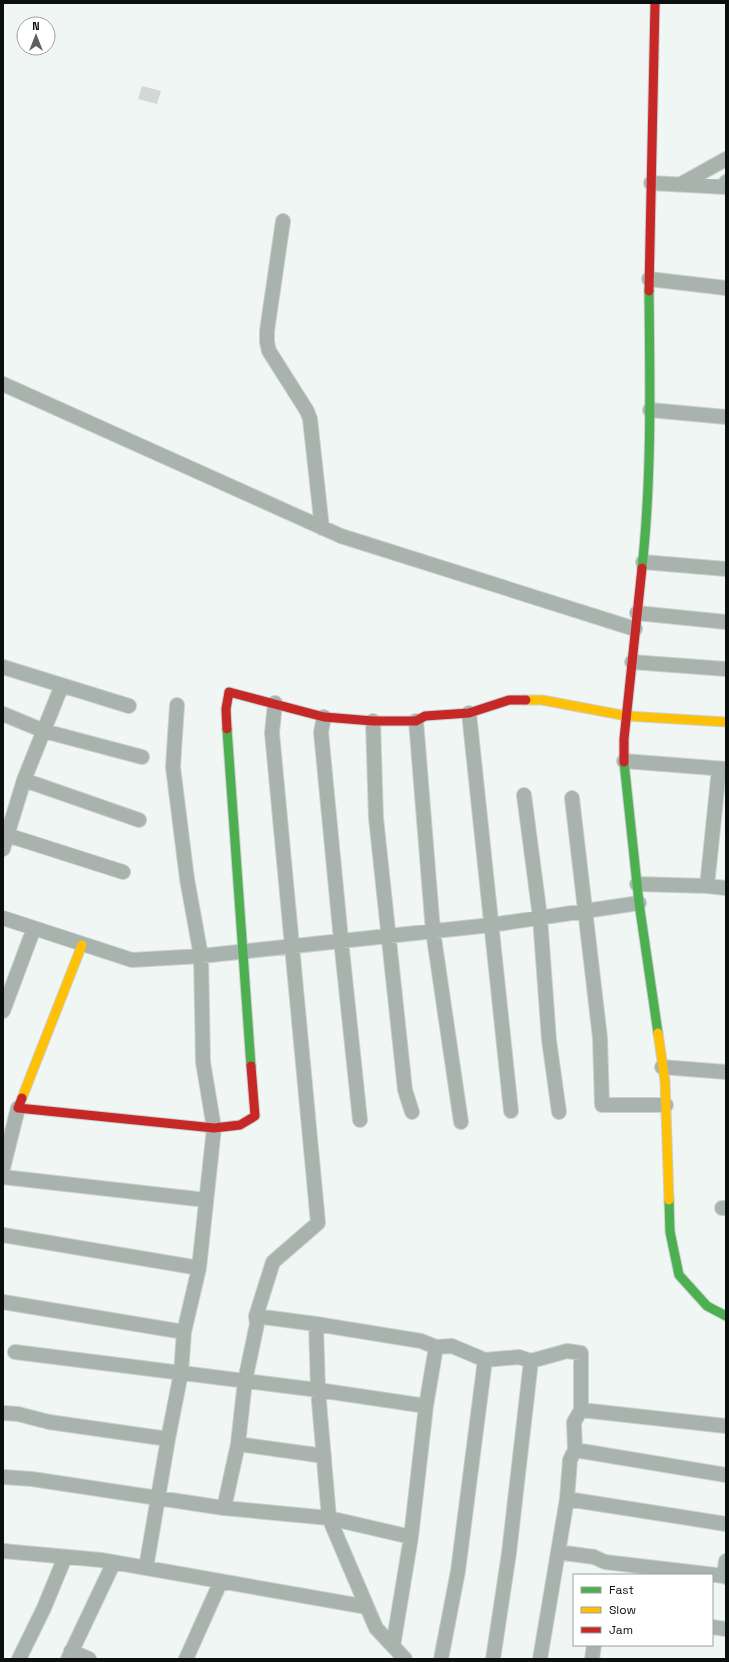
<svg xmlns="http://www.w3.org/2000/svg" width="729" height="1662" font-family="'Space Grotesk',sans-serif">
<rect width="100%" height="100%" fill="#f0f6f3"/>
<path fill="#d3d8d5" d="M 142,86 L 161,91 L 157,104 L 138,99 Z"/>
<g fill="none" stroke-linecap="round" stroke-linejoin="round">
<g stroke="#ccd0ce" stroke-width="16">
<path id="street" d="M 651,183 L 725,187 L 726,182
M 681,184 L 726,159
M 283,221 L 267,331 L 267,342 L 269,351 L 307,411 L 310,419 L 322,528
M 649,279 L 726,288
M 3,384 L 341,536 L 635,629
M 650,410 L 726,417
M 643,562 L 726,569
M 637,613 L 726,622
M 632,662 L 726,669
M 3,667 L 129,706
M 275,703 L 272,733 L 318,1223 L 273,1262 L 256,1316 L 316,1324 L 421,1341 L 436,1347 L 452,1346 L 485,1360 L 519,1357 L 531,1361 L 567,1351 L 581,1353 L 581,1410 L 574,1422 L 575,1450 L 570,1460 L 567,1499 L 540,1659
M 469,713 L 511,1111
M 3,714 L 44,731 L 142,757
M 324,717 L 321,732 L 341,940 L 360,1120
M 373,721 L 376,818 L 405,1090 L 412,1112
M 416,721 L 433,931 L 461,1122
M 624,761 L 726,769
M 24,780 L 139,820
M 524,795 L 540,917 L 549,1040 L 559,1112
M 572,798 L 600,1038 L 602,1105 L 666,1105
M 7,835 L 123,872
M 3,849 L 24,780 L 62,685
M 637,884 L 707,886 L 719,769
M 707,886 L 726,888
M 3,918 L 132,960 L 201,956 L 491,925 L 639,903
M 3,1011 L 34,928
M 662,1067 L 726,1072
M 3,1168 L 18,1108
M 3,1177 L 206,1200
M 722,1208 L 726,1208
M 3,1235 L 199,1268
M 3,1302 L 184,1332
M 316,1324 L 318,1390 L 329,1518 L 376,1628 L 405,1659
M 15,1352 L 318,1390 L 426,1406
M 581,1410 L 726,1426
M 3,1413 L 18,1414 L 49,1422 L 168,1439
M 238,1444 L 324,1456
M 575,1450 L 726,1475
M 3,1477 L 32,1479 L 224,1508 L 329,1518 L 411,1537
M 567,1499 L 726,1524
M 224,1508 L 238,1444 L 245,1381 L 257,1324 L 256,1316
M 3,1551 L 101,1560 L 367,1607
M 558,1552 L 594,1557 L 605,1562 L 724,1576
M 726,1561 L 724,1576 L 726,1577
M 146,1568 L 168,1439 L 181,1373 L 184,1332 L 199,1268 L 214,1128 L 203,1062 L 201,956 L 187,879 L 173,767 L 177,705
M 712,1627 L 726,1629
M 393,1646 L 411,1537 L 426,1406 L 436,1347
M 71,1651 L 89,1659
M 19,1659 L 44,1608 L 65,1557
M 68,1659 L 114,1562
M 186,1659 L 221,1581
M 441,1659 L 458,1571 L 485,1360
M 493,1659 L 509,1553 L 531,1361
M 592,1659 L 594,1645"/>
</g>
<g stroke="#ccd0ce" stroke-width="11">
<path id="fast" d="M 642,568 C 652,476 650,383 649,291
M 227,729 L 251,1066
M 624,762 L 639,903 L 658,1033
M 669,1200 L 670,1232 L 679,1275 L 707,1306 L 726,1316"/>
</g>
<g stroke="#ccd0ce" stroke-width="11">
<path id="slow" d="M 526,700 L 542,700 L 627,716 L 726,722
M 658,1033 L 665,1081 L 669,1200
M 22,1098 L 82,945"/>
</g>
<g stroke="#ccd0ce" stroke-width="11">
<path id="jam" d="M 649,291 L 655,3
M 227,729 L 226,709 L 229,692 L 324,717 L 373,721 L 416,721 L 425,716 L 469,713 L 509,700 L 526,700
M 624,762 L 624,739 L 642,568
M 22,1098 L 18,1108 L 214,1128 L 240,1125 L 255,1116 L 251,1066"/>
</g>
<use href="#street" stroke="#a7b3ac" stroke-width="14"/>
<use href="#fast" stroke="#4caf50" stroke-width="9"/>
<use href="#slow" stroke="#ffc107" stroke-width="9"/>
<use href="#jam" stroke="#c62828" stroke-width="9"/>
</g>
<rect width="729" height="1662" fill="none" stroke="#0b0f0d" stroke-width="8"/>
<rect x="573" y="1574" width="140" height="72" fill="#ffffff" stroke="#9d9f9e"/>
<rect x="581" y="1587" width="20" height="6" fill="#4caf50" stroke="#9d9f9e"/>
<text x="609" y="1594" font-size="12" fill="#0b0f0d">Fast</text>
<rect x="581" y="1607" width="20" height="6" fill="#ffc107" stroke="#9d9f9e"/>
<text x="609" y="1614" font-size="12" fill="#0b0f0d">Slow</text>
<rect x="581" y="1627" width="20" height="6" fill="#c62828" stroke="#9d9f9e"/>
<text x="609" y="1634" font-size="12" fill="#0b0f0d">Jam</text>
<g transform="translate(36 36)"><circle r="19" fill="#ffffff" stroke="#9d9f9e"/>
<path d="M0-3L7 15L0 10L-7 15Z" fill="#5b605e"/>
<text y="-6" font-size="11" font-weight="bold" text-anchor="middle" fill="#0b0f0d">N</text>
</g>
</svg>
